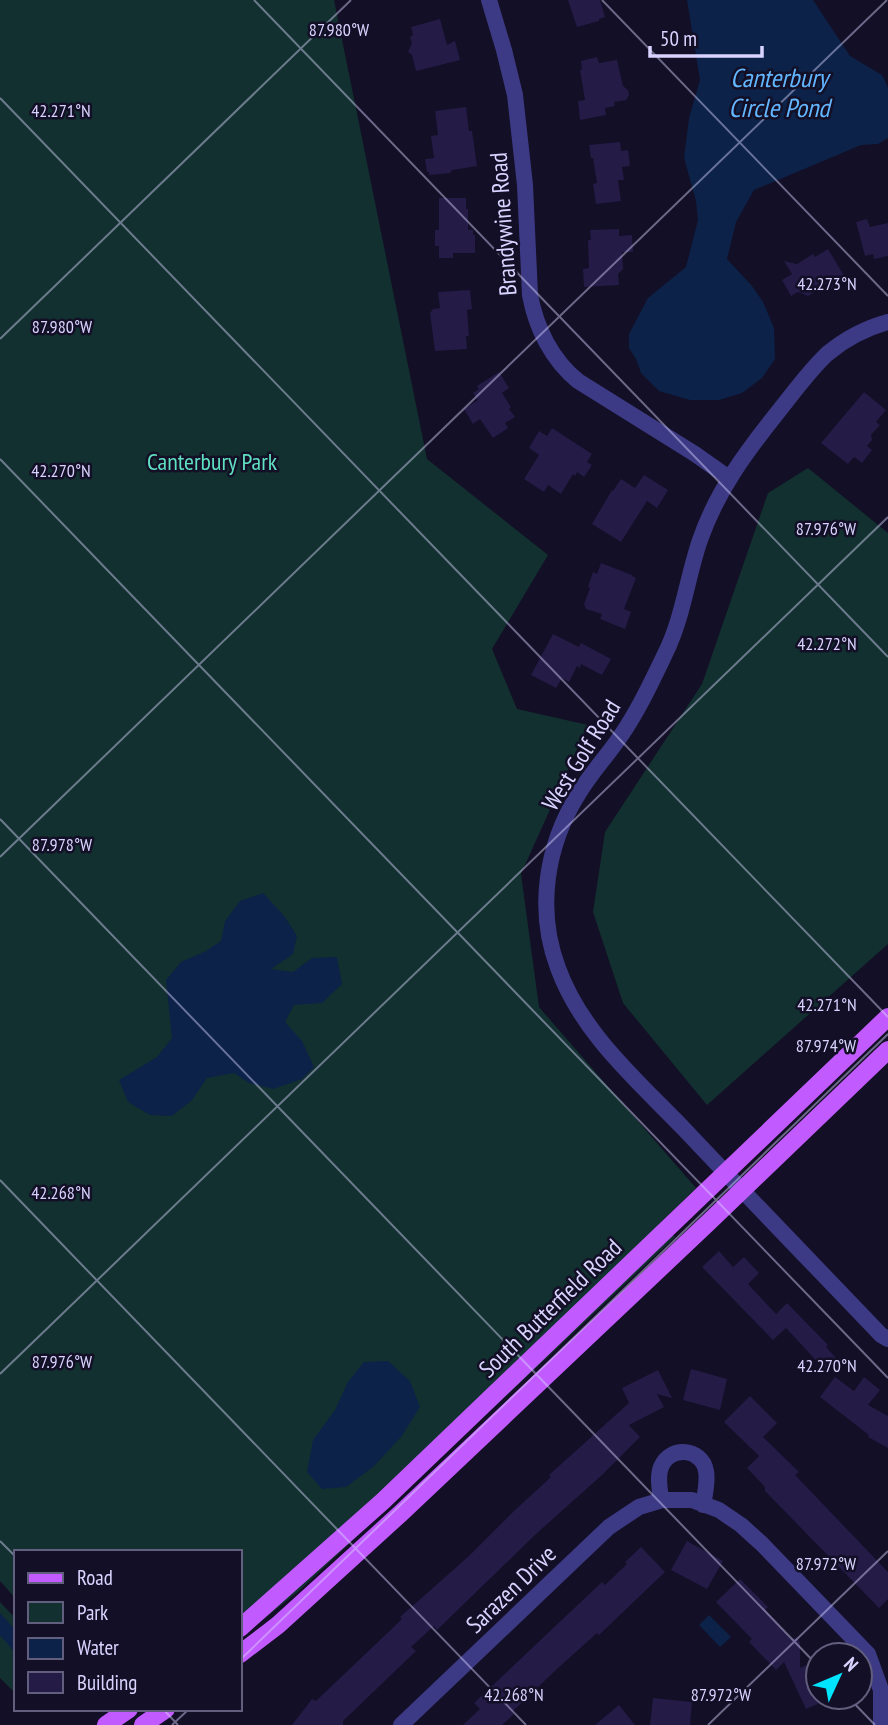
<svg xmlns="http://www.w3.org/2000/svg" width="888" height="1725" font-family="'PT Sans Narrow',sans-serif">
<rect width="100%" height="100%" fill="#130f26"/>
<path fill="#12302f" d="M 0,0 L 334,0 L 427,459 L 548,555 L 492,649 L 517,709 L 588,725 L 521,874 L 539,1007 L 696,1188 L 661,1222 L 675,1237 L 299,1591 L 240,1638 L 240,1552 L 16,1552 L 16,1599 L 0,1581 Z
M 808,468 L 888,533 L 888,944 L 707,1105 L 623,1003 L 593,912 L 605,832 L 702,684 L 768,493 Z
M 0,1602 L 16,1619 L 16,1694 L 0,1678 Z"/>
<path fill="#0c2248" d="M 687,0 L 813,0 L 850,56 L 882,75 L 886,83 L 888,88 L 888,138 L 878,144 L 861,145 L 754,190 L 736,222 L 727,259 L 752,286 L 763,302 L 774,328 L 775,359 L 762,378 L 742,393 L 719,400 L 690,400 L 659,391 L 641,373 L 636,359 L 629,348 L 629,334 L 648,298 L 686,267 L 698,220 L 696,201 L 684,158 L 689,118 L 700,80 Z
M 263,893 L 285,917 L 297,936 L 293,954 L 271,969 L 293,972 L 312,958 L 337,957 L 342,984 L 322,1003 L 294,1005 L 285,1022 L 302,1041 L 314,1067 L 302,1079 L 273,1089 L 249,1083 L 234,1073 L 207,1078 L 192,1100 L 172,1116 L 150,1115 L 128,1102 L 119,1080 L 157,1057 L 172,1038 L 166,980 L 181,962 L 206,951 L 221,941 L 225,921 L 240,901 Z
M 388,1361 L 410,1381 L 420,1407 L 401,1437 L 373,1467 L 346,1487 L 322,1489 L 307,1472 L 313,1440 L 335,1410 L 348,1382 L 364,1362 Z
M 0,1613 L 16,1631 L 16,1654 L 0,1635 Z
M 709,1615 L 731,1637 L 720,1647 L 699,1625 Z"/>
<path fill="#241b47" d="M 568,0 L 600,0 L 605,17 L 599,19 L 599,21 L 577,27 Z
M 440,19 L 447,45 L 455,41 L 460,60 L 416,71 L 412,55 L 408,52 L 412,43 L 410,37 L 413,35 L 411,27 Z
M 597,57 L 599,63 L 617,60 L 623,86 L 628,90 L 629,95 L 626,100 L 614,102 L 615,106 L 605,108 L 606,115 L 580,120 L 578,101 L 585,100 L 580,70 L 582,70 L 581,61 Z
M 466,107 L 469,131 L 472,131 L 477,166 L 452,170 L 450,173 L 429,175 L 429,172 L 427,172 L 425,159 L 434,158 L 431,136 L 438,135 L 435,111 Z
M 620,142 L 621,151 L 628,150 L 630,166 L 622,167 L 624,180 L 618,180 L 621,201 L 596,204 L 593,184 L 597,183 L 593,158 L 591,158 L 589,145 Z
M 439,198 L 466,198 L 466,209 L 468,209 L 468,230 L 473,230 L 473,235 L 475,235 L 475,253 L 453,253 L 453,258 L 439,258 L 439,246 L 435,246 L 435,230 L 439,230 Z
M 867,219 L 870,227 L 888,223 L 888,256 L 874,259 L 873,254 L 865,256 L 856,222 Z
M 619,229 L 619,236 L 632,235 L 633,252 L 622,252 L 623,269 L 618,274 L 619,285 L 584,287 L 583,269 L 589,268 L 588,240 L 591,240 L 590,230 Z
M 828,249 L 846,279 L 831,289 L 828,283 L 808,296 L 798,292 L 791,296 L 782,280 L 792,274 L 784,261 L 797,264 L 813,254 L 815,257 Z
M 470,290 L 472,309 L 467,310 L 469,336 L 466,336 L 467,349 L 435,351 L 430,313 L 433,309 L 440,308 L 438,292 Z
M 499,372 L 509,388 L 502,393 L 511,407 L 509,409 L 515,417 L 505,423 L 508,428 L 493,438 L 480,419 L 473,424 L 464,409 L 478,400 L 473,393 L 479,389 L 477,386 Z
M 864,392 L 886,410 L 876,422 L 880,425 L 871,435 L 872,440 L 867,446 L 872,450 L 862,463 L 854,457 L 848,464 L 821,443 Z
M 552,428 L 592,454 L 587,462 L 592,465 L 584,477 L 577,472 L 575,476 L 573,474 L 561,494 L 548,485 L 544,492 L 524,479 L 539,455 L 529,448 L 539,431 L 547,436 Z
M 644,475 L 668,490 L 657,508 L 647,501 L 621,542 L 592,524 L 612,490 L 613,491 L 621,479 L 635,488 Z
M 601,563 L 632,575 L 632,576 L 636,578 L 624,609 L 631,612 L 625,629 L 600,619 L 602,614 L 586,609 L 584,604 L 590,588 L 588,587 L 593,572 L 597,574 Z
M 553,634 L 579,647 L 581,643 L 611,659 L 602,675 L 581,664 L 580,668 L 577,666 L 569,682 L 562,678 L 556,688 L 531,675 Z
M 719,1251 L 733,1267 L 744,1257 L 759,1273 L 748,1284 L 776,1314 L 787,1303 L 828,1345 L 826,1347 L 836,1358 L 824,1369 L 786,1328 L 773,1340 L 702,1267 Z
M 691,1369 L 727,1379 L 720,1410 L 683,1400 Z
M 658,1370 L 672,1398 L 657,1394 L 664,1407 L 629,1425 L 640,1437 L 602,1475 L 536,1534 L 437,1630 L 434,1626 L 411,1647 L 416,1651 L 343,1721 L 343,1725 L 292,1725 L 312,1699 L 316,1701 L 402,1619 L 400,1617 L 469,1556 L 514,1511 L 551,1477 L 549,1475 L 629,1403 L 622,1388 Z
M 835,1377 L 854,1391 L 864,1377 L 880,1390 L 868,1405 L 888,1416 L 888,1448 L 868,1437 L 869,1435 L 820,1397 Z
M 750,1396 L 777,1423 L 763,1437 L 799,1472 L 795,1475 L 888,1572 L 888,1599 L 879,1608 L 769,1495 L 765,1491 L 765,1487 L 747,1468 L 759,1456 L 724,1422 Z
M 687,1541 L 723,1561 L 707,1589 L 671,1570 Z
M 641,1547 L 665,1572 L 599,1635 L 597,1633 L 558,1668 L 512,1712 L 514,1714 L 502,1725 L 463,1725 L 480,1709 L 474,1703 L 602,1582 L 605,1585 L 627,1564 L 625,1562 Z
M 740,1579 L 768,1607 L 765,1610 L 791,1639 L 797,1638 L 800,1643 L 800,1668 L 818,1660 L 818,1704 L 806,1709 L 784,1662 L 776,1670 L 749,1642 L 752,1639 L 716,1602 Z
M 653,1698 L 692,1702 L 690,1725 L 650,1725 Z
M 619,1705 L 635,1725 L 595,1725 Z"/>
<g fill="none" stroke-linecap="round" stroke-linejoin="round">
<path stroke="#3d3a85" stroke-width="16" d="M 489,0 L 504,50 L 515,95 L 525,185 L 530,295 C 536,328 552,360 578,381 L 695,454 L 729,478
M 888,322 C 866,328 845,339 827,354 C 809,371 794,392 778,412 C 746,452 717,491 700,540 C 687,578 683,618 665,654 C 651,683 638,711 620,737 C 607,756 591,773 579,793 C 546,845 536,910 558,968 C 582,1034 638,1081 685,1130 C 750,1199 816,1267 881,1335 L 888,1339
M 661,1500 C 660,1490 657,1477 661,1467 C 670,1445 702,1448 706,1471 C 708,1482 705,1494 703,1505
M 401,1725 L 609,1527 L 639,1507 L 662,1500 L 692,1500 L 719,1510 L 741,1525 L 762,1544 L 868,1654 L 881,1690 L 881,1725"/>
<path stroke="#c25bff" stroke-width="18" d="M 240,1628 L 383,1501 L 888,1017
M 240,1654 L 278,1625 L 400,1514 L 711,1220 L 888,1050
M 106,1725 L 129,1709
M 143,1725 L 166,1709"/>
</g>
<path fill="none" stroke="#d9d4ff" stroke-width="2" stroke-opacity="0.45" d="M 254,0 L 888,657M 602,0 L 888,296M 0,98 L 888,1017M 0,339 L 351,0M 0,459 L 888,1378M 0,819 L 818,1666M 0,857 L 887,0M 0,1180 L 526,1725M 0,1374 L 888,517M 0,1541 L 16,1557M 240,1660 L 888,1034M 848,1697 L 875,1725M 163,1709 L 178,1725M 172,1725 L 189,1709M 708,1725 L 888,1551"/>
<g text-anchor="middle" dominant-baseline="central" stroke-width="5" stroke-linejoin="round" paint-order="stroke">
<g font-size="24" fill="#d9d4ff" stroke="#130f26">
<text transform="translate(503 224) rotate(-94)">Brandywine Road</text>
<text transform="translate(581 755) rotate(-58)">West Golf Road</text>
<text transform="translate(550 1308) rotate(-44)">South Butterfield Road</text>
<text transform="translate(511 1589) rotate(-44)">Sarazen Drive</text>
</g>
<g font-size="24" fill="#5fe0c0" stroke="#130f26">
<text x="212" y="461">Canterbury Park</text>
</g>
<g font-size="26" font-style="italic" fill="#62b6ff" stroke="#130f26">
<text x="779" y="77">Canterbury<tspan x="779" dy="30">Circle Pond</tspan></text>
</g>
</g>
<g font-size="18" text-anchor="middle" fill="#d9d4ff" stroke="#130f26" stroke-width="5" stroke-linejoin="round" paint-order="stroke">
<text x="339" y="36">87.980°W</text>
<text x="61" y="117">42.271°N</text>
<text x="827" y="290">42.273°N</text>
<text x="62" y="333">87.980°W</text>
<text x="61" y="477">42.270°N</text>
<text x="826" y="535">87.976°W</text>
<text x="827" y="650">42.272°N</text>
<text x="62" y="851">87.978°W</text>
<text x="827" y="1011">42.271°N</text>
<text x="826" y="1052">87.974°W</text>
<text x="61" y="1199">42.268°N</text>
<text x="62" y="1368">87.976°W</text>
<text x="827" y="1372">42.270°N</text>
<text x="826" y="1570">87.972°W</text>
<text x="514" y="1701">42.268°N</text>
<text x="721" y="1701">87.972°W</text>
</g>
<rect x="14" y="1550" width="228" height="161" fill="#130f26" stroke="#625e7d" stroke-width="2"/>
<rect x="28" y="1573" width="35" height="10" fill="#c25bff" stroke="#625e7d" stroke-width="2"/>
<text x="77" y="1585" font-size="21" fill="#d9d4ff">Road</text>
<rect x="28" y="1602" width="35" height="21" fill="#12302f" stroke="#625e7d" stroke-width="2"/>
<text x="77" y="1620" font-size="21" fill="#d9d4ff">Park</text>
<rect x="28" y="1638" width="35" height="21" fill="#0c2248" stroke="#625e7d" stroke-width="2"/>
<text x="77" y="1655" font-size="21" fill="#d9d4ff">Water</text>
<rect x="28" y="1672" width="35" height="21" fill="#241b47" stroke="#625e7d" stroke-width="2"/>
<text x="77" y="1690" font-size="21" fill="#d9d4ff">Building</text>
<g transform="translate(839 1676) rotate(46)"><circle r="33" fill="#130f26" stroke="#625e7d" stroke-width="2"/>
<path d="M0-5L12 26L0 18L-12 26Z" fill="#00e5ff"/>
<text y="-10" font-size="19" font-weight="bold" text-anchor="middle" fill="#d9d4ff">N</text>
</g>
<path d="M650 46v10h112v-10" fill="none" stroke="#d9d4ff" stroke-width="3.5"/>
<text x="660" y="46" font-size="21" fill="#d9d4ff" stroke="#130f26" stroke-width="5" paint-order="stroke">50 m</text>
</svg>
